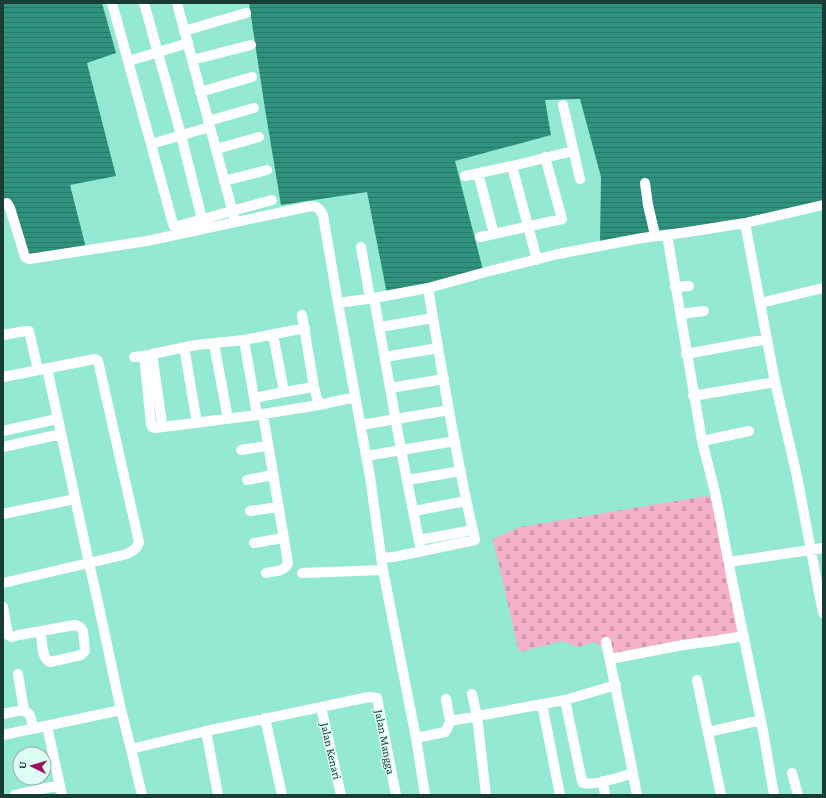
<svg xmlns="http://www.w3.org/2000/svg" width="826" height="798" font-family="'Crimson Pro',serif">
<defs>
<pattern id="cemetery-stones" width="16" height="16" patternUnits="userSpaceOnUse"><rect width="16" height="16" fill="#f4b1c9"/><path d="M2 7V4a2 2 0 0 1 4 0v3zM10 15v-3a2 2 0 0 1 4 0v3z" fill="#d099ad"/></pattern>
<pattern id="water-rules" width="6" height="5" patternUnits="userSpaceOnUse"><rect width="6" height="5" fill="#2f927d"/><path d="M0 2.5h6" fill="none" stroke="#277867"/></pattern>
</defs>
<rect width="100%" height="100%" fill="#94e9d3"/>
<path fill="url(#cemetery-stones)" d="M 706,496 L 711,498 L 715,504 L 738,634 L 613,655 L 595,642 L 578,647 L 562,641 L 519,652 L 493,539 L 520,527 Z"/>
<path fill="url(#water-rules)" d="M 3,3 L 102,3 L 116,53 L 87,63 L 116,176 L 70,185 L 86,248 L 27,256 L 12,201 L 3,200 Z
M 249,3 L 823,3 L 823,204 L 740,221 L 600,242 L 601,177 L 580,99 L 545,100 L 551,135 L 455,161 L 483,270 L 387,294 L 367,192 L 281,205 L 265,109 Z"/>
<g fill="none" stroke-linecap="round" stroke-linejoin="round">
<path stroke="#fff" stroke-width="10" d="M 112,3 L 173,224 L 174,226 L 178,226 L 272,200
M 144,3 L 181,135 L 202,219
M 177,3 L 234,217
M 184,31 L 246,13
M 192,60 L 251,45
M 129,61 L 188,43
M 200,92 L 252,77
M 563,105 L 580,179
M 208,121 L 254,108
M 151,144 L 210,127
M 216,149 L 259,137
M 512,166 L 573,151
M 478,173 L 494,234 L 480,237
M 465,176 L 512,166 L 537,260
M 224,181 L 267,170
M 645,183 L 648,205 L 655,235
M 3,204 L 7,203 L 10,208 L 25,257 L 29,259 L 147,241 L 311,206 C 318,206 320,210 323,215 L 338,303 L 370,477 L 383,570 L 416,738 L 425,795
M 745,223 L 775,382 L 796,472 L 823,613
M 494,234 L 562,219 L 545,157
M 667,235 L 702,441 L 715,492 L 732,580 L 763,731 L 774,795
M 361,247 L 370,298
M 675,287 L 689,286
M 374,298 L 401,450 L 421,551
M 338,303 L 374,298 L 428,288 L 486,272 L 558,254 L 642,238 L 688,232 L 745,223 L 823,205
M 760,303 L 823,288
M 681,314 L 704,311
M 302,315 L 314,387 L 319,405
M 380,327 L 433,318
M 273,334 L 284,392
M 3,335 L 26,331 L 29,331 L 38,370
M 244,340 L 257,415
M 214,344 L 228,419
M 184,347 L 197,423
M 686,354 L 767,339
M 144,356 L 151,424 L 152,427 L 155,428 L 257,415 L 319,405 L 346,399 L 355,398
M 134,357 L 150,355
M 385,357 L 438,348
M 47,368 L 89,563 L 97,598 L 121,710 L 131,749 L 142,795
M 3,377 L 95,359 L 98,361 L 139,542 C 137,550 131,553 123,555 L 3,583
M 390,388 L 444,379
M 693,396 L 775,382
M 254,398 L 284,392 L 314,387
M 263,414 L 288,563 C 285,572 274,571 266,573
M 361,425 L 449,410
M 163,427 L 162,423 L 152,354 L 196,345 L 244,340 L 305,328
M 3,431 L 57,419
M 702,441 L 749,431
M 3,447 L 61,434
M 241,450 L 267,446
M 366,456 L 455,441
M 247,480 L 272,475
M 408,480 L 461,471
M 250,511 L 278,507
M 414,511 L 466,501
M 3,514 L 75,499
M 419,540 L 473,530
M 254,543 L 283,538
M 381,558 L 394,557 L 475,540 C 456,457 442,372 428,288
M 729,562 L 823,548
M 302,573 L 383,570
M 3,607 L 8,635 L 12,637 L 19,635 L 75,625 L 80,627 L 83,631 L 85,651 L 81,655 L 50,662 C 41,658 42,641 41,631
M 606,642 L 629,753 L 637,795
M 610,659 L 683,645 L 713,641 L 744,636
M 18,674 L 24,710
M 697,680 L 721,795
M 472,694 L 477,716 L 486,795
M 446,699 L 450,721
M 565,700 L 582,781 L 583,783 C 595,786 621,777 633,773
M 542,704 L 560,795
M 321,707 L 341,795
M 3,714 C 11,713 26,706 30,716 C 32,720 32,725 33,729
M 265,718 L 282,795
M 47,726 L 62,795
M 206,731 L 218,795
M 708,732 L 761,720
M 3,735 L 121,710
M 416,738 L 445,732 L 447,729 L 450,721 L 565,700 L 616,685
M 131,749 L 206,731 L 369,697 L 377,698 L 396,795
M 792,773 L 798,795
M 603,781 L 605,795
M 15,795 L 60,785"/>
</g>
<g text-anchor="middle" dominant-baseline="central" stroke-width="3" stroke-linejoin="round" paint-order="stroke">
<g font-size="12" fill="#183b33" stroke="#defef5">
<text transform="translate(385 742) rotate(79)">Jalan Mangga</text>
<text transform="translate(331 751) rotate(77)">Jalan Kenari</text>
</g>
</g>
<rect width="826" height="798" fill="none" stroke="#183b33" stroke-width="8"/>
<g transform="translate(32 766) rotate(275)"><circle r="19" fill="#defef5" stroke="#8fb0a7"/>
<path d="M0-3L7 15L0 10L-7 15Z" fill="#9e115c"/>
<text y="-6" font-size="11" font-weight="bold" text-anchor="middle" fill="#183b33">U</text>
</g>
</svg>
